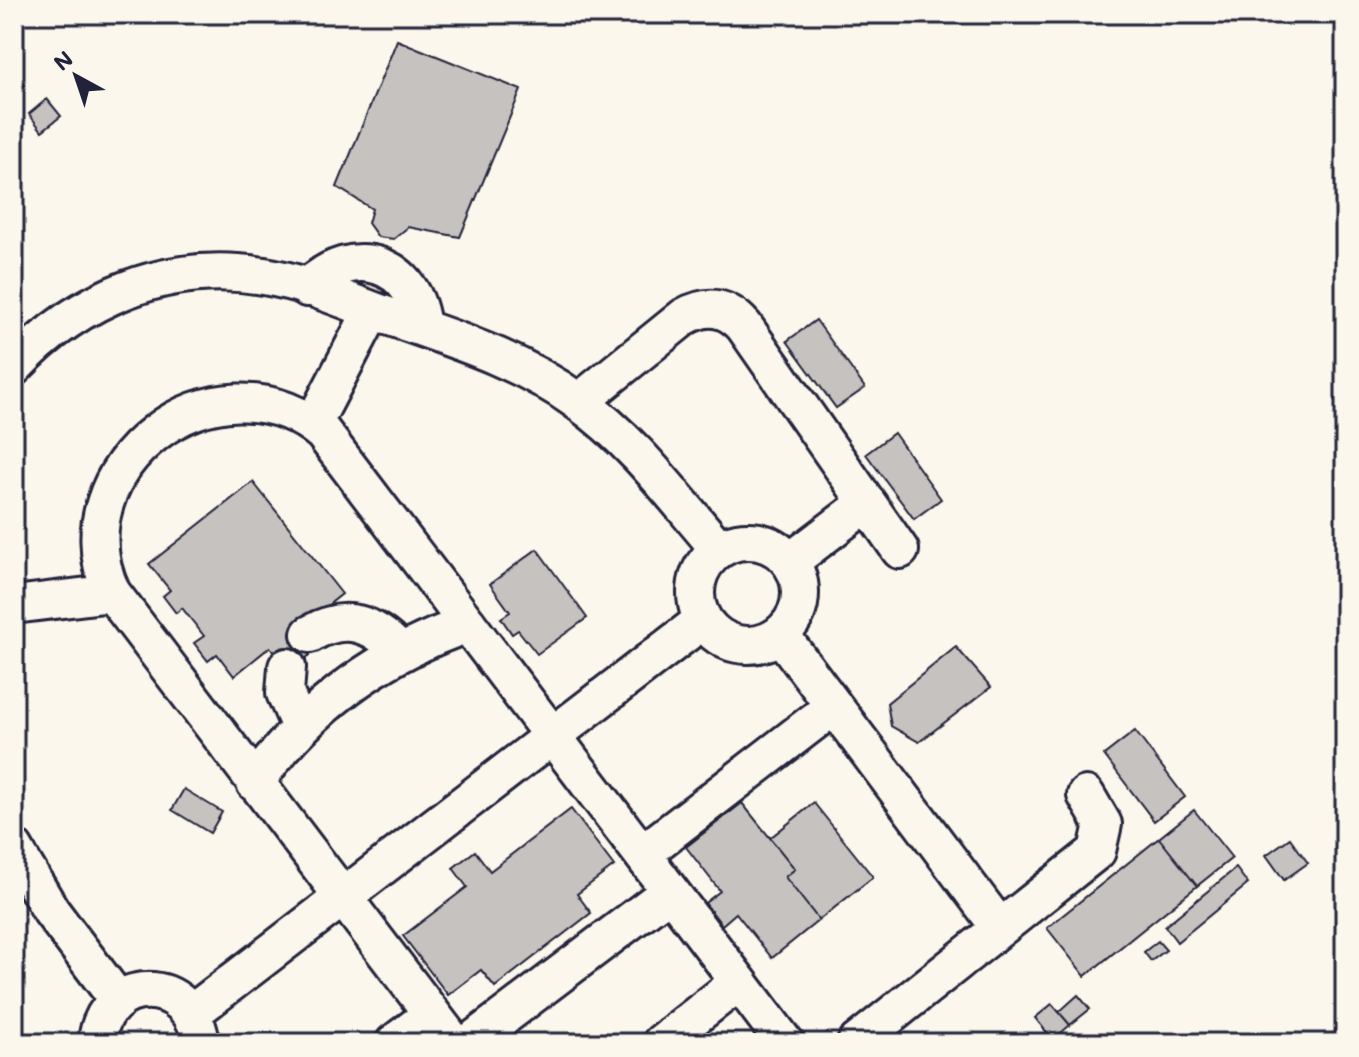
<svg xmlns="http://www.w3.org/2000/svg" width="1359" height="1057" font-family="Mali,sans-serif">
<rect width="100%" height="100%" fill="#fbf7ec"/>
<filter id="ink" filterUnits="userSpaceOnUse"><feTurbulence type="fractalNoise" baseFrequency=".0125" numOctaves="2"/><feDisplacementMap in="SourceGraphic" scale="16" xChannelSelector="R" yChannelSelector="G"/><feConvolveMatrix kernelMatrix="1 2 1 2 8 2 1 2 1" color-interpolation-filters="sRGB"/></filter>
<g filter="url(#ink)">
<path fill="#c6c2c0" stroke="#22223b" stroke-width="2" d="M 291,14 L 321,14 L 310,22 L 302,22 Z
M 397,40 L 521,90 L 460,237 L 408,227 L 394,239 L 378,237 L 368,223 L 372,209 L 337,187 Z
M 47,99 L 61,116 L 42,131 L 29,114 Z
M 816,320 L 865,388 L 836,408 L 787,341 Z
M 894,433 L 941,499 L 914,519 L 866,454 Z
M 253,482 L 342,594 L 303,625 L 321,646 L 290,671 L 270,647 L 234,676 L 217,654 L 208,661 L 194,643 L 204,636 L 182,608 L 176,613 L 163,596 L 170,590 L 149,564 Z
M 537,549 L 587,618 L 537,654 L 518,630 L 512,634 L 501,618 L 510,612 L 490,584 Z
M 956,647 L 991,687 L 919,742 L 891,726 L 887,703 Z
M 1135,731 L 1185,797 L 1154,821 L 1104,755 Z
M 184,789 L 222,812 L 210,833 L 172,810 Z
M 742,803 L 795,869 L 785,877 L 819,920 L 772,958 L 736,913 L 722,925 L 705,903 L 720,891 L 686,847 Z
M 814,803 L 873,877 L 819,920 L 785,877 L 795,869 L 770,838 Z
M 571,809 L 614,866 L 577,894 L 591,913 L 495,987 L 481,970 L 448,995 L 403,936 L 467,887 L 453,868 L 475,851 L 490,871 Z
M 1194,810 L 1232,858 L 1197,886 L 1159,838 Z
M 1159,838 L 1197,886 L 1085,976 L 1047,928 Z
M 1290,838 L 1308,863 L 1284,880 L 1266,855 Z
M 1236,868 L 1248,884 L 1177,942 L 1165,926 Z
M 1158,941 L 1166,950 L 1151,961 L 1144,952 Z
M 1078,995 L 1090,1009 L 1070,1025 L 1059,1012 Z
M 1052,1004 L 1070,1025 L 1053,1040 L 1035,1018 Z"/>
<g fill="none" stroke-linecap="round" stroke-linejoin="round">
<g stroke="#22223b" stroke-width="42">
<path id="minor" d="M 307,288 C 353,242 416,262 422,328
M 14,367 C 79,297 168,260 264,276 C 309,283 353,304 396,319 C 459,341 522,361 577,401 C 633,440 674,497 719,549
M 579,402 L 684,317 C 707,304 726,306 744,326 L 900,550
M 313,424 L 372,311
M696 593a52 52 0 1 1 104 0a52 52 0 1 1-104 0Z
M 791,561 L 867,503
M 14,605 L 112,593
M 310,634 C 345,613 374,623 400,652
M 780,634 L 1000,928
M 287,667 L 285,693 L 300,727
M 255,783 C 309,706 380,654 468,624
M 14,848 L 51,911 L 118,1000
M 642,854 L 834,706
M 739,982 L 785,1043
M 192,1013 L 703,620
M 97,1043 C 102,974 192,973 201,1043
M 394,1043 L 432,1014
M 454,1043 L 112,593 C 53,469 217,343 323,433 L 739,982 L 661,1043
M 469,1043 L 670,891
M 856,1043 L 1097,851 L 1103,824 L 1086,795"/>
</g>
<use href="#minor" stroke="#fbf7ec" stroke-width="36"/>
</g>
</g>
<rect width="1359" height="1057" fill="none" stroke="#fbf7ec" stroke-width="48"/>
<rect x="24" y="24" width="1311" height="1009" fill="none" stroke="#22223b" stroke-width="3" filter="url(#ink)"/>
<g transform="translate(76 76) rotate(320)" stroke="#fbf7ec" stroke-width="6" paint-order="stroke">
<path d="M0-6L14 30L0 20L-14 30Z" fill="#22223b"/>
<text y="-12" font-size="22" font-weight="bold" text-anchor="middle" fill="#22223b">N</text>
</g>
</svg>
